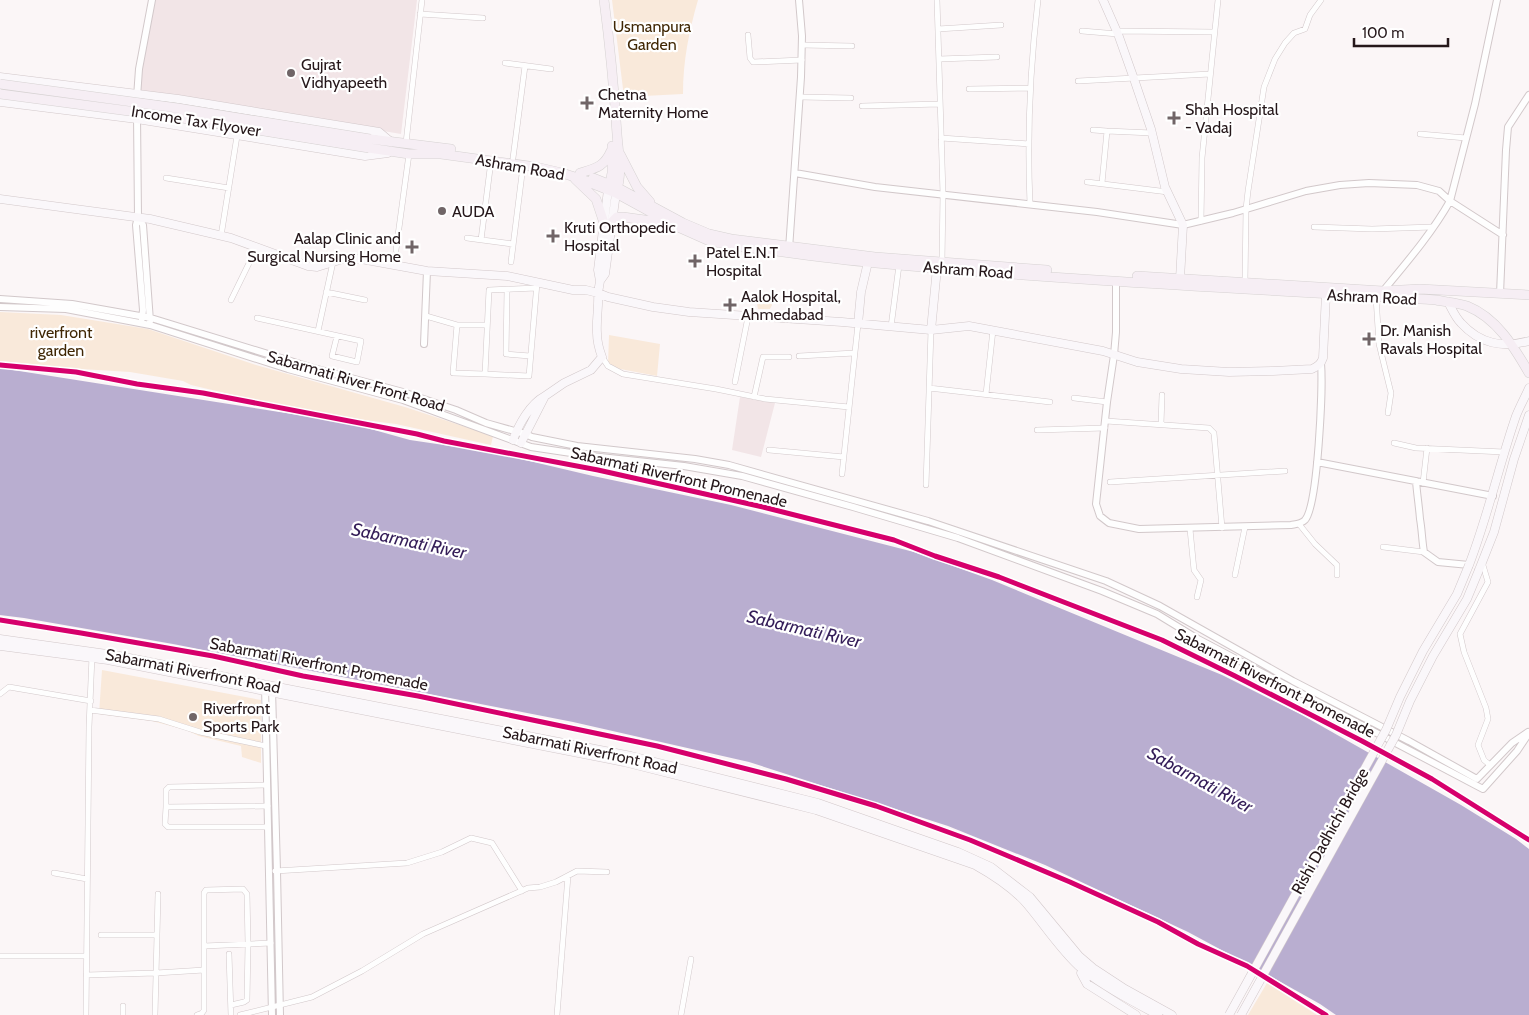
<svg xmlns="http://www.w3.org/2000/svg" width="1529" height="1015" font-family="Cabin,sans-serif">
<rect width="100%" height="100%" fill="#fbf6f7"/>
<path fill="#f2e5e7" d="M 156,0 L 417,0 L 401,134 L 139,90 L 149,28 Z
M 740,397 L 775,403 L 761,457 L 732,450 Z"/>
<path fill="#f9e9da" d="M 612,0 L 698,0 C 689,31 683,61 683,94 L 624,97 Z
M 758,297 L 772,299 L 772,305 L 770,309 L 758,309 L 757,304 Z
M 0,312 L 61,315 L 148,329 L 256,365 L 405,407 L 493,436 L 491,445 L 396,424 L 357,419 L 281,406 L 191,385 L 183,381 L 130,372 L 81,369 L 0,361 Z
M 609,335 L 660,344 L 657,376 L 615,368 L 608,365 Z
M 102,670 L 261,700 L 261,763 L 242,757 L 241,746 L 199,736 L 186,730 L 152,721 L 99,714 Z
M 1267,983 L 1317,1015 L 1248,1015 Z"/>
<path fill="#b9aed0" d="M 0,368 L 349,423 L 410,440 L 491,452 L 593,476 L 731,505 L 914,552 L 992,580 L 1222,675 L 1302,715 L 1461,805 L 1516,839 L 1529,849 L 1529,1015 L 1336,1015 L 1320,1004 L 1270,976 L 1188,932 L 1045,865 L 948,826 L 749,762 L 573,722 L 173,644 L 24,618 L 0,615 Z"/>
<g fill="none" stroke-linecap="round" stroke-linejoin="round">
<g stroke="#d2c8ca" stroke-width="6">
<path id="minor" d="M 937,0 L 943,194 L 942,262
M 420,14 L 483,18
M 938,29 L 1001,25
M 1082,31 L 1118,34
M 1117,31 L 1214,32
M 748,35 L 750,58 L 753,62 L 802,60
M 802,45 L 852,46
M 939,59 L 997,57
M 505,63 L 551,69
M 1078,81 L 1210,74
M 969,89 L 1030,88
M 800,97 L 851,98
M 862,106 L 940,104
M 1093,130 L 1107,131
M 1420,134 L 1466,138
M 941,138 L 1029,144
M 406,143 L 422,0
M 513,158 L 525,66
M 166,178 L 229,188
M 1087,182 L 1168,192
M 1102,183 L 1107,131 L 1152,133
M 1030,204 C 1027,136 1030,68 1038,0
M 1201,221 L 1202,158 L 1218,0
M 1314,227 L 1372,229 L 1433,227
M 221,236 L 237,136
M 467,238 L 513,244
M 481,240 L 491,161
M 396,250 L 409,154
M 511,262 L 523,166
M 1245,283 L 1246,209 L 1248,191 L 1264,87 L 1275,59 L 1285,43 L 1294,33 L 1305,29 L 1310,15 L 1321,0
M 536,288 L 489,290 L 485,374 L 529,376 L 537,283
M 507,290 L 506,354 L 530,356
M 326,292 L 365,300
M 1376,297 L 1379,344 L 1391,393 L 1388,413
M 231,300 L 257,247
M 426,316 L 457,325
M 257,318 L 361,341 L 357,362 L 332,356 L 337,336
M 891,327 L 899,265
M 318,331 L 333,262
M 799,356 L 855,353
M 602,357 L 608,366 L 623,374 L 716,389 L 765,399 L 849,407
M 485,374 L 453,373 L 457,325 L 487,325
M 735,382 L 748,317
M 929,388 L 1050,402
M 986,394 L 993,330
M 754,397 L 763,357 L 789,357
M 1074,398 L 1107,402
M 1106,421 L 1209,428 L 1214,433 L 1222,528
M 1161,424 L 1162,395
M 1037,430 L 1105,428
M 1394,443 L 1416,448 L 1504,452
M 769,450 L 844,457
M 842,474 L 858,324
M 1110,482 L 1285,471
M 1423,483 L 1427,448
M 926,485 L 931,330
M 1299,524 L 1315,544 L 1337,565 L 1337,575
M 1190,529 L 1194,570 L 1201,580 L 1197,597
M 1383,547 L 1424,552
M 1482,562 L 1488,582 L 1460,634 L 1464,652 L 1486,708 L 1488,719 L 1478,745 L 1484,760 L 1490,765
M 1235,575 L 1245,527
M 0,694 L 9,687 L 91,701
M 90,710 L 159,719 L 200,732 L 266,746
M 268,806 L 166,807 L 165,824 L 168,827 L 268,827
M 166,807 L 166,790 L 169,787 L 267,785
M 275,871 L 407,863 L 442,852 L 471,838 L 492,843 L 522,891
M 54,873 L 87,879
M 101,935 L 157,935 L 155,1015
M 157,935 L 158,894
M 229,954 L 231,1015
M 0,956 L 86,956
M 86,975 L 156,973 L 204,970 L 204,946
M 231,1005 L 244,1002 L 247,1000 L 248,944 L 247,894 L 243,889 L 206,890 L 204,893 L 204,946 C 227,945 249,944 271,943
M 123,1006 L 123,1015
M 86,1015 L 89,727 L 92,656
M 197,1015 L 202,1013 L 204,1010 L 204,970
M 240,1015 L 312,997 L 362,971 L 423,934 L 528,888 L 540,887 L 556,882 L 577,871 L 607,872
M 557,1015 L 568,876
M 681,1015 L 691,959"/>
</g>
<g stroke="#d2c8ca" stroke-width="8">
<path id="tertiary" d="M 137,97 L 139,69 L 152,0
M 137,115 L 138,217 L 136,225 L 143,310 L 142,319
M 795,173 L 875,187 L 1097,212 L 1183,225 L 1233,213 L 1306,191 L 1340,185 L 1369,183 L 1417,185 L 1439,191 L 1450,201 L 1503,235
M 138,217 L 143,225 L 150,321
M 789,249 L 801,77 L 802,36 L 799,0
M 1116,281 L 1116,332 L 1114,355 L 1107,402 L 1096,504 L 1100,516 L 1109,523 L 1139,529 L 1291,525 C 1296,524 1301,524 1305,520 C 1318,505 1323,387 1321,363
M 1383,291 C 1407,262 1432,233 1450,201 L 1475,104 L 1497,0
M 1500,294 L 1506,150 L 1508,127 L 1529,95
M 0,299 L 72,304 L 151,318 L 310,367 L 403,392 L 456,410 L 486,423 L 525,434 L 532,437 L 577,446 L 695,459 L 729,465 L 928,521 L 1106,581 L 1160,606 L 1293,681 L 1409,741 L 1477,779 L 1512,743 L 1528,732
M 0,307 L 66,309 L 150,325 L 288,369 L 403,400 L 531,447 L 591,456 L 684,466 L 742,476 L 853,507 L 958,538 L 1102,591 L 1157,614 L 1198,639 L 1483,789 L 1517,751 L 1529,733
M 424,344 L 427,271
M 1317,462 L 1493,496
M 1416,481 C 1417,494 1419,506 1420,519 C 1422,530 1422,541 1424,552 L 1438,562 L 1469,565
M 265,686 L 272,1015
M 272,689 L 277,871 L 280,1015"/>
</g>
<g stroke="#d2c8ca" stroke-width="9">
<path id="secondary" d="M 1103,0 L 1118,34 L 1134,79 L 1151,129 L 1165,187 L 1183,225 L 1180,279
M 0,77 L 178,99 L 379,132 L 391,142
M 0,102 L 137,119 L 365,156 L 388,153
M 0,199 L 150,219 L 231,238 L 308,266 L 317,267 L 343,259 L 361,259 L 427,271 L 507,276 L 573,290 L 586,290 L 598,293 L 600,281 L 598,270 L 608,190
M 600,281 L 605,274 L 616,193
M 598,293 L 608,297 L 653,307 L 689,312 L 842,322 L 931,330 L 969,326 L 1103,351 L 1137,362 L 1181,369 L 1229,372 L 1273,371 L 1312,369 C 1318,366 1321,364 1323,358 L 1326,294
M 1448,302 C 1452,309 1455,317 1461,323 C 1480,344 1502,348 1529,341
M 858,324 L 861,292 L 868,262
M 931,330 L 937,268
M 545,396 L 564,383 L 591,370 L 602,357 C 599,349 597,342 597,333 C 596,320 599,306 598,293
M 513,440 C 519,424 530,404 545,396 L 521,443
M 1469,565 C 1488,516 1499,465 1516,416 C 1520,406 1525,397 1529,388
M 1479,570 L 1494,532 L 1514,459 L 1529,415
M 0,639 L 114,655 L 631,756 L 818,803 L 958,852 L 991,867 L 1030,897 L 1079,956 L 1093,968 L 1125,989 L 1172,1015
M 0,646 L 108,660 L 624,762 L 816,810 L 975,865 C 993,875 1013,888 1027,904 C 1044,924 1062,952 1082,969 C 1105,987 1132,1001 1158,1015
M 1083,966 L 1081,973 L 1087,984 L 1136,1015"/>
</g>
<g stroke="#d6d2d2" stroke-width="10">
<path id="primary" d="M 604,0 C 610,45 614,89 617,134 C 618,150 623,176 616,191
M 370,139 L 451,149
M 369,148 L 409,154 L 441,154 L 536,167 L 562,173 L 581,179 L 616,193 L 680,228 L 707,240 L 730,245 C 778,251 827,259 876,263 C 1062,280 1249,289 1436,300 C 1446,302 1458,303 1467,306 C 1497,318 1514,347 1529,373
M 620,154 L 637,187 L 650,202
M 580,173 C 596,168 604,167 611,151
M 593,178 L 618,188 L 683,223 L 709,234 L 731,239 L 875,257 L 1047,270
M 575,179 L 596,199 L 604,223
M 609,188 L 612,173 L 612,146
M 612,222 L 617,217 L 623,217 L 666,223
M 1137,276 L 1383,291 L 1420,289 L 1529,295"/>
</g>
<use href="#minor" stroke="#fefefe" stroke-width="5"/>
<use href="#tertiary" stroke="#fefefe" stroke-width="6"/>
<use href="#secondary" stroke="#faf7fa" stroke-width="8"/>
<use href="#primary" stroke="#f6eef4" stroke-width="9"/>
<g stroke="#d2c8ca" stroke-width="9" stroke-linecap="butt">
<path id="secondary-bridge" d="M 1229,1015 L 1386,730 L 1400,697 L 1423,651 L 1457,594 L 1469,565
M 1241,1015 L 1396,735 L 1410,701 L 1433,656 L 1467,599 L 1479,570"/>
</g>
<g stroke="#d6d2d2" stroke-width="10" stroke-linecap="butt">
<path id="primary-bridge" d="M 0,84 L 177,108 L 370,139
M 0,94 L 182,118 L 369,148"/>
</g>
<use href="#secondary-bridge" stroke="#faf7fa" stroke-width="8"/>
<use href="#primary-bridge" stroke="#f6eef4" stroke-width="9"/>
<g stroke="#fff" stroke-width="8">
<path id="cycleway" d="M 0,365 L 76,372 L 137,384 L 203,393 L 417,434 L 444,441 L 598,470 L 763,507 L 894,540 L 935,556 L 999,577 L 1162,640 L 1235,676 L 1362,741 L 1432,779 L 1529,840
M 0,620 L 81,633 L 213,656 L 303,676 L 418,696 L 657,746 L 786,779 L 876,806 L 970,840 L 1070,882 L 1158,922 L 1198,944 L 1247,966 L 1326,1015"/>
</g>
<use href="#cycleway" stroke="#d6006c" stroke-width="5"/>
</g>
<g fill="#706567" stroke="#fff" stroke-width="2">
<circle cx="291" cy="73" r="5"/>
<path d="M584.5 95.5h5v5h5v5h-5v5h-5v-5h-5v-5h5z"/>
<path d="M1171.5 110.5h5v5h5v5h-5v5h-5v-5h-5v-5h5z"/>
<circle cx="442" cy="211" r="5"/>
<path d="M550.5 228.5h5v5h5v5h-5v5h-5v-5h-5v-5h5z"/>
<path d="M409.5 239.5h5v5h5v5h-5v5h-5v-5h-5v-5h5z"/>
<path d="M692.5 253.5h5v5h5v5h-5v5h-5v-5h-5v-5h5z"/>
<path d="M727.5 297.5h5v5h5v5h-5v5h-5v-5h-5v-5h5z"/>
<path d="M1366.5 331.5h5v5h5v5h-5v5h-5v-5h-5v-5h5z"/>
<circle cx="193" cy="717" r="5"/>
</g>
<g text-anchor="middle" dominant-baseline="central" stroke-width="4.5" stroke-linejoin="round" paint-order="stroke">
<g font-size="16" fill="#402704" stroke="#fff">
<text x="652" y="26">Usmanpura<tspan x="652" dy="18">Garden</tspan></text>
<text x="61" y="332">riverfront<tspan x="61" dy="18">garden</tspan></text>
</g>
<g font-size="16" fill="#25171a" stroke="#fff" text-anchor="start">
<text x="301" y="64">Gujrat<tspan x="301" dy="18">Vidhyapeeth</tspan></text>
<text x="598" y="94">Chetna<tspan x="598" dy="18">Maternity Home</tspan></text>
<text x="1185" y="109">Shah Hospital<tspan x="1185" dy="18">- Vadaj</tspan></text>
<text x="452" y="211">AUDA</text>
<text x="564" y="227">Kruti Orthopedic<tspan x="564" dy="18">Hospital</tspan></text>
<text x="401" y="238" text-anchor="end">Aalap Clinic and<tspan x="401" dy="18">Surgical Nursing Home</tspan></text>
<text x="706" y="252">Patel E.N.T<tspan x="706" dy="18">Hospital</tspan></text>
<text x="741" y="296">Aalok Hospital,<tspan x="741" dy="18">Ahmedabad</tspan></text>
<text x="1380" y="330">Dr. Manish<tspan x="1380" dy="18">Ravals Hospital</tspan></text>
<text x="203" y="708">Riverfront<tspan x="203" dy="18">Sports Park</tspan></text>
</g>
<g font-size="16" fill="#25171a" stroke="#fff">
<text transform="translate(196 121) rotate(9)">Income Tax Flyover</text>
<text transform="translate(520 167) rotate(10)">Ashram Road</text>
<text transform="translate(968 270) rotate(4)">Ashram Road</text>
<text transform="translate(1372 297) rotate(3)">Ashram Road</text>
<text transform="translate(356 381) rotate(16)">Sabarmati River Front Road</text>
<text transform="translate(679 477) rotate(13)">Sabarmati Riverfront Promenade</text>
<text transform="translate(319 664) rotate(11)">Sabarmati Riverfront Promenade</text>
<text transform="translate(193 671) rotate(11)">Sabarmati Riverfront Road</text>
<text transform="translate(1275 683) rotate(27)">Sabarmati Riverfront Promenade</text>
<text transform="translate(590 750) rotate(12)">Sabarmati Riverfront Road</text>
<text transform="translate(1330 831) rotate(-61)">Rishi Dadhichi Bridge</text>
</g>
<g font-size="18" font-style="italic" fill="#341d58" stroke="#fff">
<text transform="translate(409 541) rotate(12)">Sabarmati River</text>
<text transform="translate(804 629) rotate(13)">Sabarmati River</text>
<text transform="translate(1200 780) rotate(29)">Sabarmati River</text>
</g>
</g>
<path d="M1354 38v8h94v-8" fill="none" stroke="#25171a" stroke-width="2.5"/>
<text x="1362" y="38" font-size="15" fill="#25171a" stroke="#ffffff" stroke-width="4" paint-order="stroke">100 m</text>
</svg>
